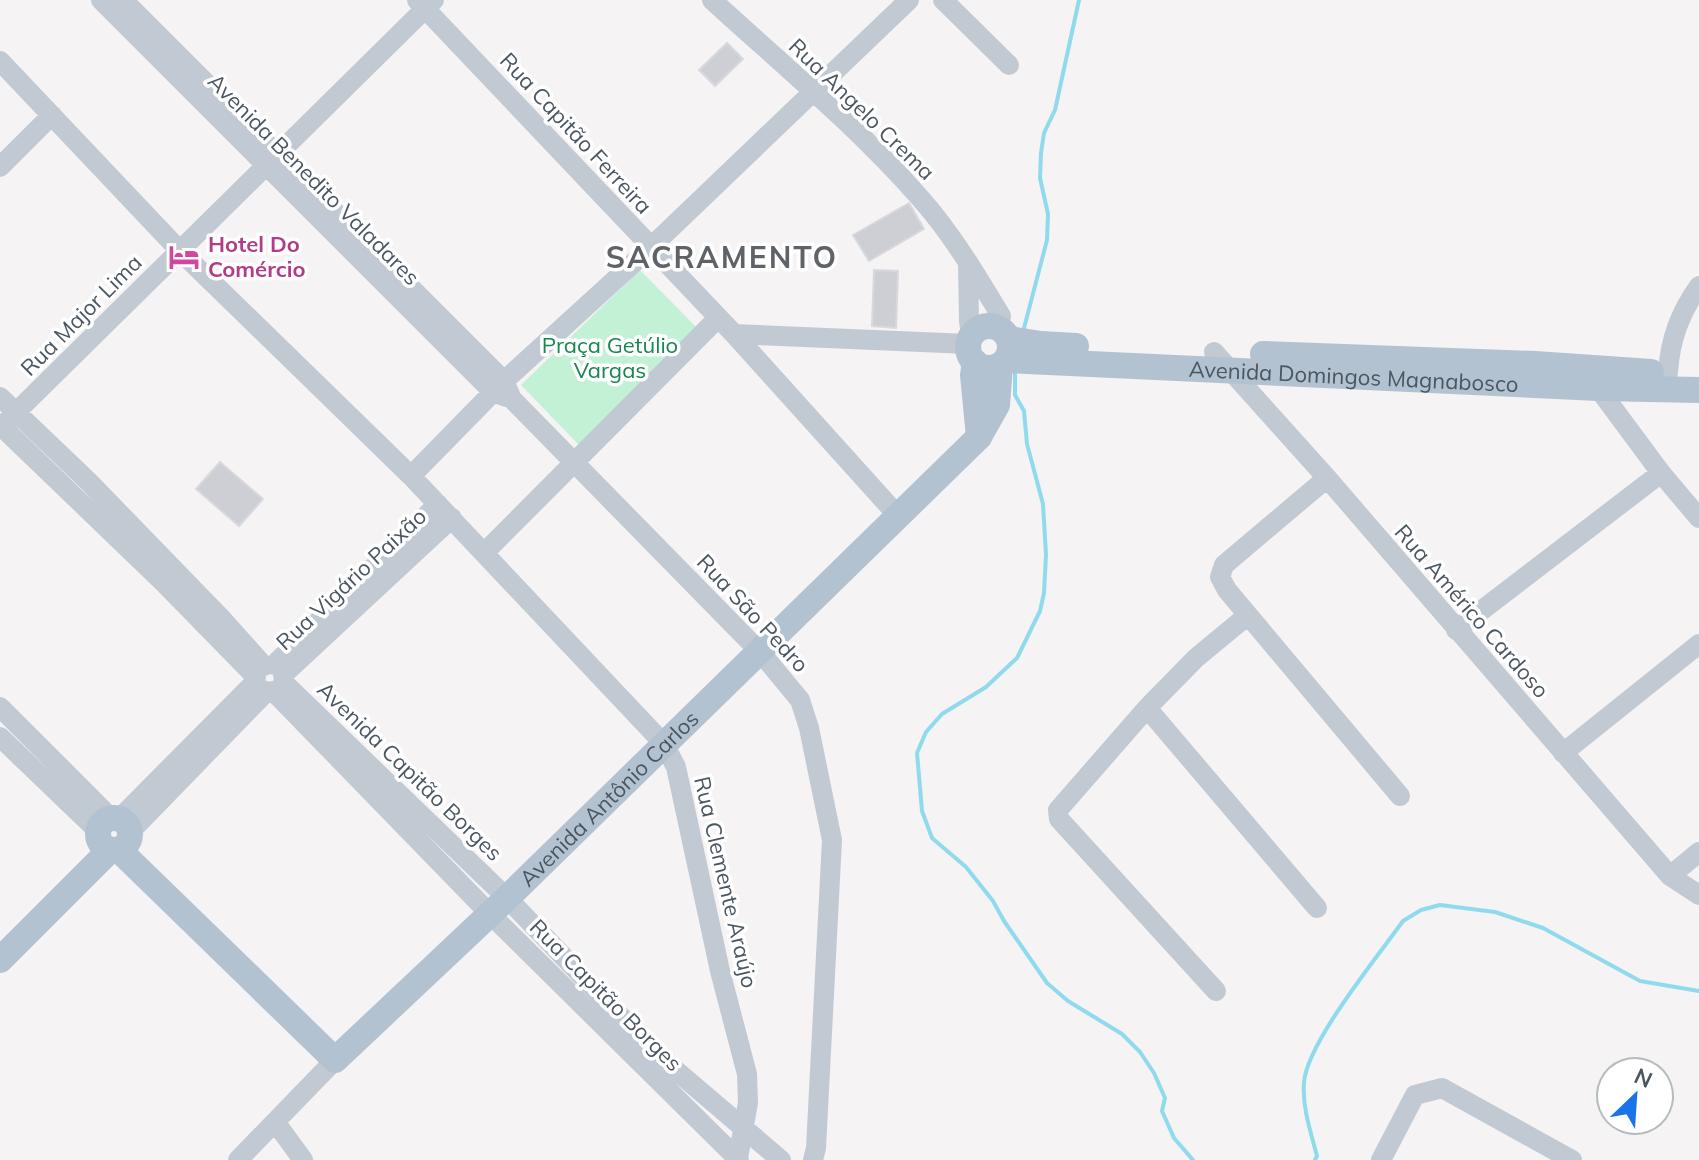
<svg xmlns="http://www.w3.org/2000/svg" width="1699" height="1160" font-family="Mulish,sans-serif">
<rect width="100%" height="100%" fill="#f5f3f3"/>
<path fill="#c3f1d5" d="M 640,270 L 699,330 L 579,445 L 521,385 Z"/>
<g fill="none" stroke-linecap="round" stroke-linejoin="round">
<path stroke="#90daee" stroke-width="4" d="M 1023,332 L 1047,240 L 1048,214 L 1040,178 L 1041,153 L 1044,133 L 1055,110 L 1079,0
M 1015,371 L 1015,395 L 1024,411 L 1027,444 L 1043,504 L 1046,555 L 1044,593 L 1040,611 L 1017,658 L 986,687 L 942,714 L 926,732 L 917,753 L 922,811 L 932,838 L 966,867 L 993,901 L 1004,921 L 1047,983 L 1068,1001 L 1122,1034 L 1140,1052 L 1154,1073 L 1165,1098 L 1162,1111 L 1174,1138 L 1193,1160
M 1315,1160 L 1317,1156 C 1311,1133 1302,1107 1304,1083 C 1306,1044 1378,956 1403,921 L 1421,910 L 1440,905 L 1495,912 L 1543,928 L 1640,981 L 1699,991"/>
</g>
<path fill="#cdcfd5" stroke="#d7d9de" stroke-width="2" d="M 727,43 L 743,59 L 715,86 L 699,70 Z
M 909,203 L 924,229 L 869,261 L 853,235 Z
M 874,270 L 898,271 L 896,328 L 872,326 Z
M 220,462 L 263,499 L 239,526 L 196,489 Z"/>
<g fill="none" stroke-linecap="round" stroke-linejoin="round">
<path stroke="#c1cad2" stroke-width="20" d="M 101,0 L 493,392 L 506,397
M 123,0 L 504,381 L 512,399 L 761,653 L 800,700 L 809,728 L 832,840 L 816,1148 L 813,1160
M 417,0 L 734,334 L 899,517
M 712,0 C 783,65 858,127 921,199 C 952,234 977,276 1001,316 L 999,328
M 943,0 L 1009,65
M 0,61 L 180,251 L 411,476 L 664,744 L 676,767 L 720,971 L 747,1074 L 748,1103 L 738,1158
M 0,167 L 52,115
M 968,262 L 969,321 L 971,335
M 734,334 L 968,344
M 1214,352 L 1327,478 L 1670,876 L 1699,895
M 1668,373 C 1670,339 1680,313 1699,286
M 1594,377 L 1598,388 L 1661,473 L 1699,518
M 0,397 L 89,482 L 221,618 L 264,666
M 0,425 L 163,582 L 256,677
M 0,428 L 434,0
M 411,476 L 504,381 L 651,247 L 909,0
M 1327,478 L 1224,565 L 1220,577 L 1227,590 L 1400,796
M 484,553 L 717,319
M 1456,630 L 1661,473
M 274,665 L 438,504
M 283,675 L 452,518
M 283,682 L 507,898 L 659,1056 L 781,1160
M 273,691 L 490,914 L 739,1160
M 0,707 L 111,818
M 1147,708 L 1317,908
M 0,737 L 98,831
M 1563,753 L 1699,644
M 119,819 L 256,681
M 130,832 L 267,691
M 1670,876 L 1699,852
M 1216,991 L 1059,819 L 1058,810 L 1147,708 L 1196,658 L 1248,615
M 276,1123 L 303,1160
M 238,1160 L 335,1060
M 1381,1160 L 1415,1095 L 1442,1088 L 1572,1160"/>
<g stroke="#b3c2d1" stroke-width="26">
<circle cx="989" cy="347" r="21"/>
<path d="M 1009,339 L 1041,344 L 1076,346"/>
<path d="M 1263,354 L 1535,364 L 1651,372"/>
<path id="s1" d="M 1006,360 L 1598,388 L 1699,390"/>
<path d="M 975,362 L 973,375 L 979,437"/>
<circle cx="114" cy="834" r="16"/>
<path id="s2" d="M 119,850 L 335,1060 L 507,898 L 979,437 L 997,405 L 1000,365"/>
<path d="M 0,960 L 110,850"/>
</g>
</g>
<defs>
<g id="hotel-bare" transform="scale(2.4)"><path d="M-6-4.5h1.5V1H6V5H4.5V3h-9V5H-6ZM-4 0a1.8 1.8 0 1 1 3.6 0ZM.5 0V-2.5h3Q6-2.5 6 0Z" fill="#d1479c" stroke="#fff" stroke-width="2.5" paint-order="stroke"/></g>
</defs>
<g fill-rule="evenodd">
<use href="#hotel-bare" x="184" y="257"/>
</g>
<g text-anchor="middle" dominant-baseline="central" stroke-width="7" stroke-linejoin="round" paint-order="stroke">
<g font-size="22" fill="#4a5661" stroke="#fff">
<text transform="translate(862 109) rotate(44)">Rua Angelo Crema</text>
<text transform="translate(576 133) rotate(47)">Rua Capitão Ferreira</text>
<text transform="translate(314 179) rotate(45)">Avenida Benedito Valadares</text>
<text transform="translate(81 315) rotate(-45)">Rua Major Lima</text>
<text stroke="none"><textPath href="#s1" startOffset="348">Avenida Domingos Magnabosco</textPath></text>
<text transform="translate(351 579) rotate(-43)">Rua Vigário Paixão</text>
<text transform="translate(1472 611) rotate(49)">Rua Américo Cardoso</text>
<text transform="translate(753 613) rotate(47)">Rua São Pedro</text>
<text transform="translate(410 771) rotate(44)">Avenida Capitão Borges</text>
<text stroke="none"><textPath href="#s2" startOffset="680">Avenida Antônio Carlos</textPath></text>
<text transform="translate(726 882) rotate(77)">Rua Clemente Araújo</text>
<text transform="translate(606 995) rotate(45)">Rua Capitão Borges</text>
</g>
<g font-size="22" font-weight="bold" fill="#b23c85" stroke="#fff" text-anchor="start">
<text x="208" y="244">Hotel Do<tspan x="208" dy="25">Comércio</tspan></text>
</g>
<g font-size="22" fill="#17864f" stroke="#fff">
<text x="610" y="345">Praça Getúlio<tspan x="610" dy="25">Vargas</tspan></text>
</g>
<g font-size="30" font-weight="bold" letter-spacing="2" fill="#5f6368" stroke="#fff">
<text x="722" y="257">SACRAMENTO</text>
</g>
</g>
<g transform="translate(1635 1096) rotate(25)"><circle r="38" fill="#ffffff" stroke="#b7bbc0" stroke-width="2"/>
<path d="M0-6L14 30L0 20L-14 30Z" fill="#1a73e8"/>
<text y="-12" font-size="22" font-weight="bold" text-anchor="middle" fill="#4a5661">N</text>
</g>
</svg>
